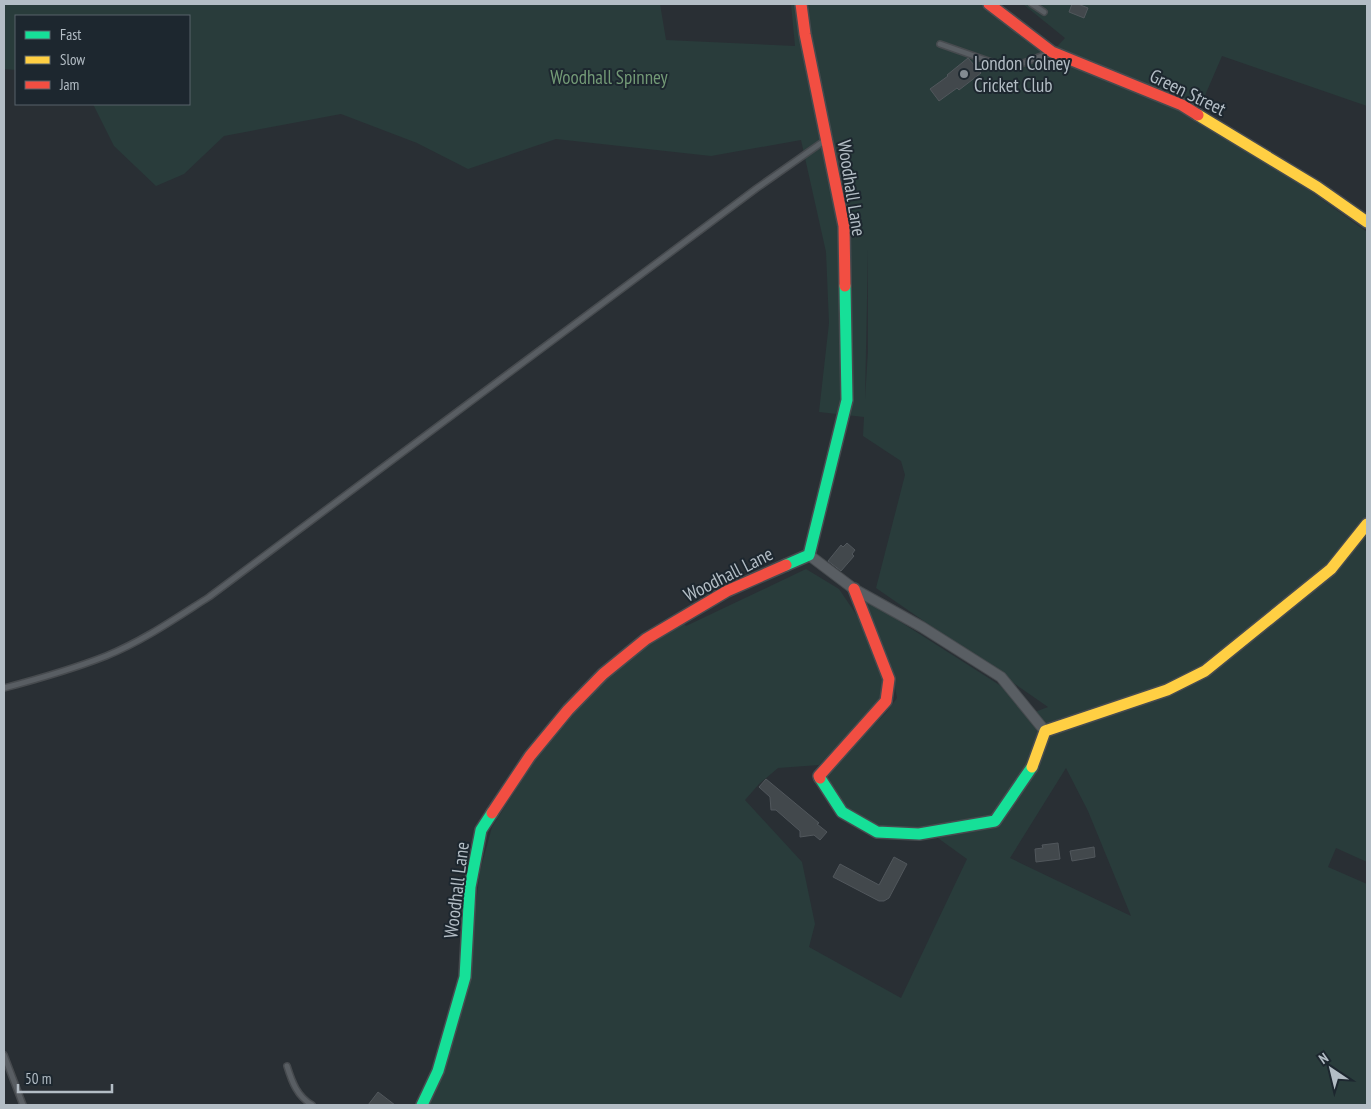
<svg xmlns="http://www.w3.org/2000/svg" width="1371" height="1109" font-family="'PT Sans Narrow',sans-serif">
<rect width="100%" height="100%" fill="#292f34"/>
<path fill="#293c3b" fill-rule="evenodd" d="M 4,4 L 660,4 L 666,40 L 795,46 L 791,4 L 982,4 L 1042,50 L 1178,108 L 1285,173 L 1367,232 L 1367,862 L 1336,848 L 1328,867 L 1367,884 L 1367,1105 L 430,1105 L 476,904 L 480,871 L 492,827 L 533,763 L 603,679 L 641,647 L 682,622 L 686,626 L 806,569 L 839,589 L 864,626 L 884,678 L 879,702 L 819,765 L 778,768 L 759,784 L 745,800 L 802,862 L 815,924 L 809,947 L 901,998 L 967,859 L 924,828 L 882,827 L 846,808 L 824,775 L 886,713 L 897,698 L 891,666 L 860,596 L 1001,686 L 1027,715 L 1048,707 L 876,588 L 905,475 L 901,461 L 863,436 L 864,417 L 819,412 L 829,323 L 826,252 L 801,140 L 711,156 L 556,139 L 468,169 L 417,143 L 341,114 L 224,136 L 184,174 L 156,186 L 114,146 L 93,104 L 189,104 L 189,16 L 16,16 L 16,70 L 4,69 ZM 868,248 L 868,351 L 865,399 L 868,249 ZM 1066,768 L 1088,811 L 1131,916 L 1010,858 Z
M 1023,4 L 1367,4 L 1367,106 L 1222,56 L 1197,114 L 1052,52 L 1065,38 Z"/>
<path fill="#42484c" stroke="#51575c" d="M 1072,4 L 1078,4 L 1088,8 L 1084,18 L 1069,12 Z
M 968,58 L 981,73 L 959,90 L 957,88 L 939,101 L 930,89 L 948,76 L 947,75 Z
M 847,543 L 855,550 L 852,554 L 854,556 L 841,571 L 828,561 L 841,545 L 843,547 Z
M 766,779 L 819,823 L 817,824 L 827,832 L 820,840 L 814,835 L 800,837 L 800,831 L 776,810 L 771,810 L 770,797 L 759,787 Z
M 1058,843 L 1060,859 L 1036,862 L 1035,849 L 1043,848 L 1042,845 Z
M 1094,847 L 1095,857 L 1072,861 L 1070,851 Z
M 894,857 L 907,864 L 889,898 L 884,901 L 879,901 L 833,877 L 840,864 L 879,885 Z
M 378,1092 L 395,1105 L 368,1105 Z"/>
<g fill="none" stroke-linecap="round" stroke-linejoin="round">
<g stroke="#474b4f" stroke-width="8">
<path id="lane" d="M 1032,4 L 1044,12
M 940,44 L 1000,65 L 1021,64 L 1049,53
M 4,688 C 38,679 73,669 106,656 C 143,641 176,618 209,597 L 757,188 L 824,141
M 4,1055 L 23,1105
M 287,1066 C 292,1082 297,1096 312,1105"/>
</g>
<g stroke="#474b4f" stroke-width="12">
<path id="street" d="M 809,555 L 854,589 L 922,627 L 1001,677 L 1045,731"/>
</g>
<g stroke="#474b4f" stroke-width="14">
<path id="fast" d="M 786,565 L 809,555 L 847,400 L 845,286
M 820,778 L 842,812 L 877,832 L 919,834 L 995,821 L 1032,767
M 422,1105 L 438,1071 L 465,977 L 470,887 L 481,830 L 492,813"/>
</g>
<g stroke="#474b4f" stroke-width="14">
<path id="slow" d="M 1198,115 L 1317,187 L 1367,222
M 1032,767 L 1045,731 L 1167,690 L 1205,671 L 1331,569 L 1367,524"/>
</g>
<g stroke="#474b4f" stroke-width="14">
<path id="jam" d="M 801,4 L 805,34 L 844,226 L 845,286
M 989,4 L 1052,52 L 1182,105 L 1198,115
M 820,778 L 819,776 L 886,701 L 889,679 L 854,589
M 492,813 L 530,756 L 568,710 L 603,674 L 646,639 L 727,591 L 786,565"/>
</g>
<use href="#lane" stroke="#595e63" stroke-width="5"/>
<use href="#street" stroke="#595e63" stroke-width="10"/>
<use href="#fast" stroke="#16e098" stroke-width="11"/>
<use href="#slow" stroke="#ffcf43" stroke-width="11"/>
<use href="#jam" stroke="#f24e42" stroke-width="11"/>
</g>
<circle fill="#838b92" stroke="#1d272f" stroke-width="2" cx="964" cy="74" r="5"/>
<g text-anchor="middle" dominant-baseline="central" stroke-width="4" stroke-linejoin="round" paint-order="stroke">
<g font-size="19" fill="#b3bdc5" stroke="#1d272f" text-anchor="start">
<text x="974" y="63">London Colney<tspan x="974" dy="22">Cricket Club</tspan></text>
</g>
<g font-size="19" fill="#739a76" stroke="#1d272f">
<text x="609" y="77">Woodhall Spinney</text>
</g>
<g font-size="19" fill="#b3bdc5" stroke="#1d272f">
<text transform="translate(1188 92) rotate(26)">Green Street</text>
<text transform="translate(852 188) rotate(81)">Woodhall Lane</text>
<text transform="translate(728 574) rotate(-27)">Woodhall Lane</text>
<text transform="translate(456 890) rotate(-83)">Woodhall Lane</text>
</g>
</g>
<rect width="1371" height="1109" fill="none" stroke="#b3bdc5" stroke-width="10"/>
<rect x="15" y="15" width="175" height="90" fill="#1d272f" stroke="#59636b"/>
<rect x="25" y="31" width="25" height="8" fill="#16e098" stroke="#59636b"/>
<text x="60" y="40" font-size="15" fill="#b3bdc5">Fast</text>
<rect x="25" y="56" width="25" height="8" fill="#ffcf43" stroke="#59636b"/>
<text x="60" y="65" font-size="15" fill="#b3bdc5">Slow</text>
<rect x="25" y="81" width="25" height="8" fill="#f24e42" stroke="#59636b"/>
<text x="60" y="90" font-size="15" fill="#b3bdc5">Jam</text>
<g transform="translate(1331 1069) rotate(325)" stroke="#1d272f" stroke-width="4" paint-order="stroke">
<path d="M0-4L9 19L0 12L-9 19Z" fill="#b3bdc5"/>
<text y="-8" font-size="14" font-weight="bold" text-anchor="middle" fill="#b3bdc5">N</text>
</g>
<path d="M18 1084v8h94v-8" fill="none" stroke="#b3bdc5" stroke-width="2.5"/>
<text x="25" y="1084" font-size="15" fill="#b3bdc5" stroke="#1d272f" stroke-width="4" paint-order="stroke">50 m</text>
</svg>
